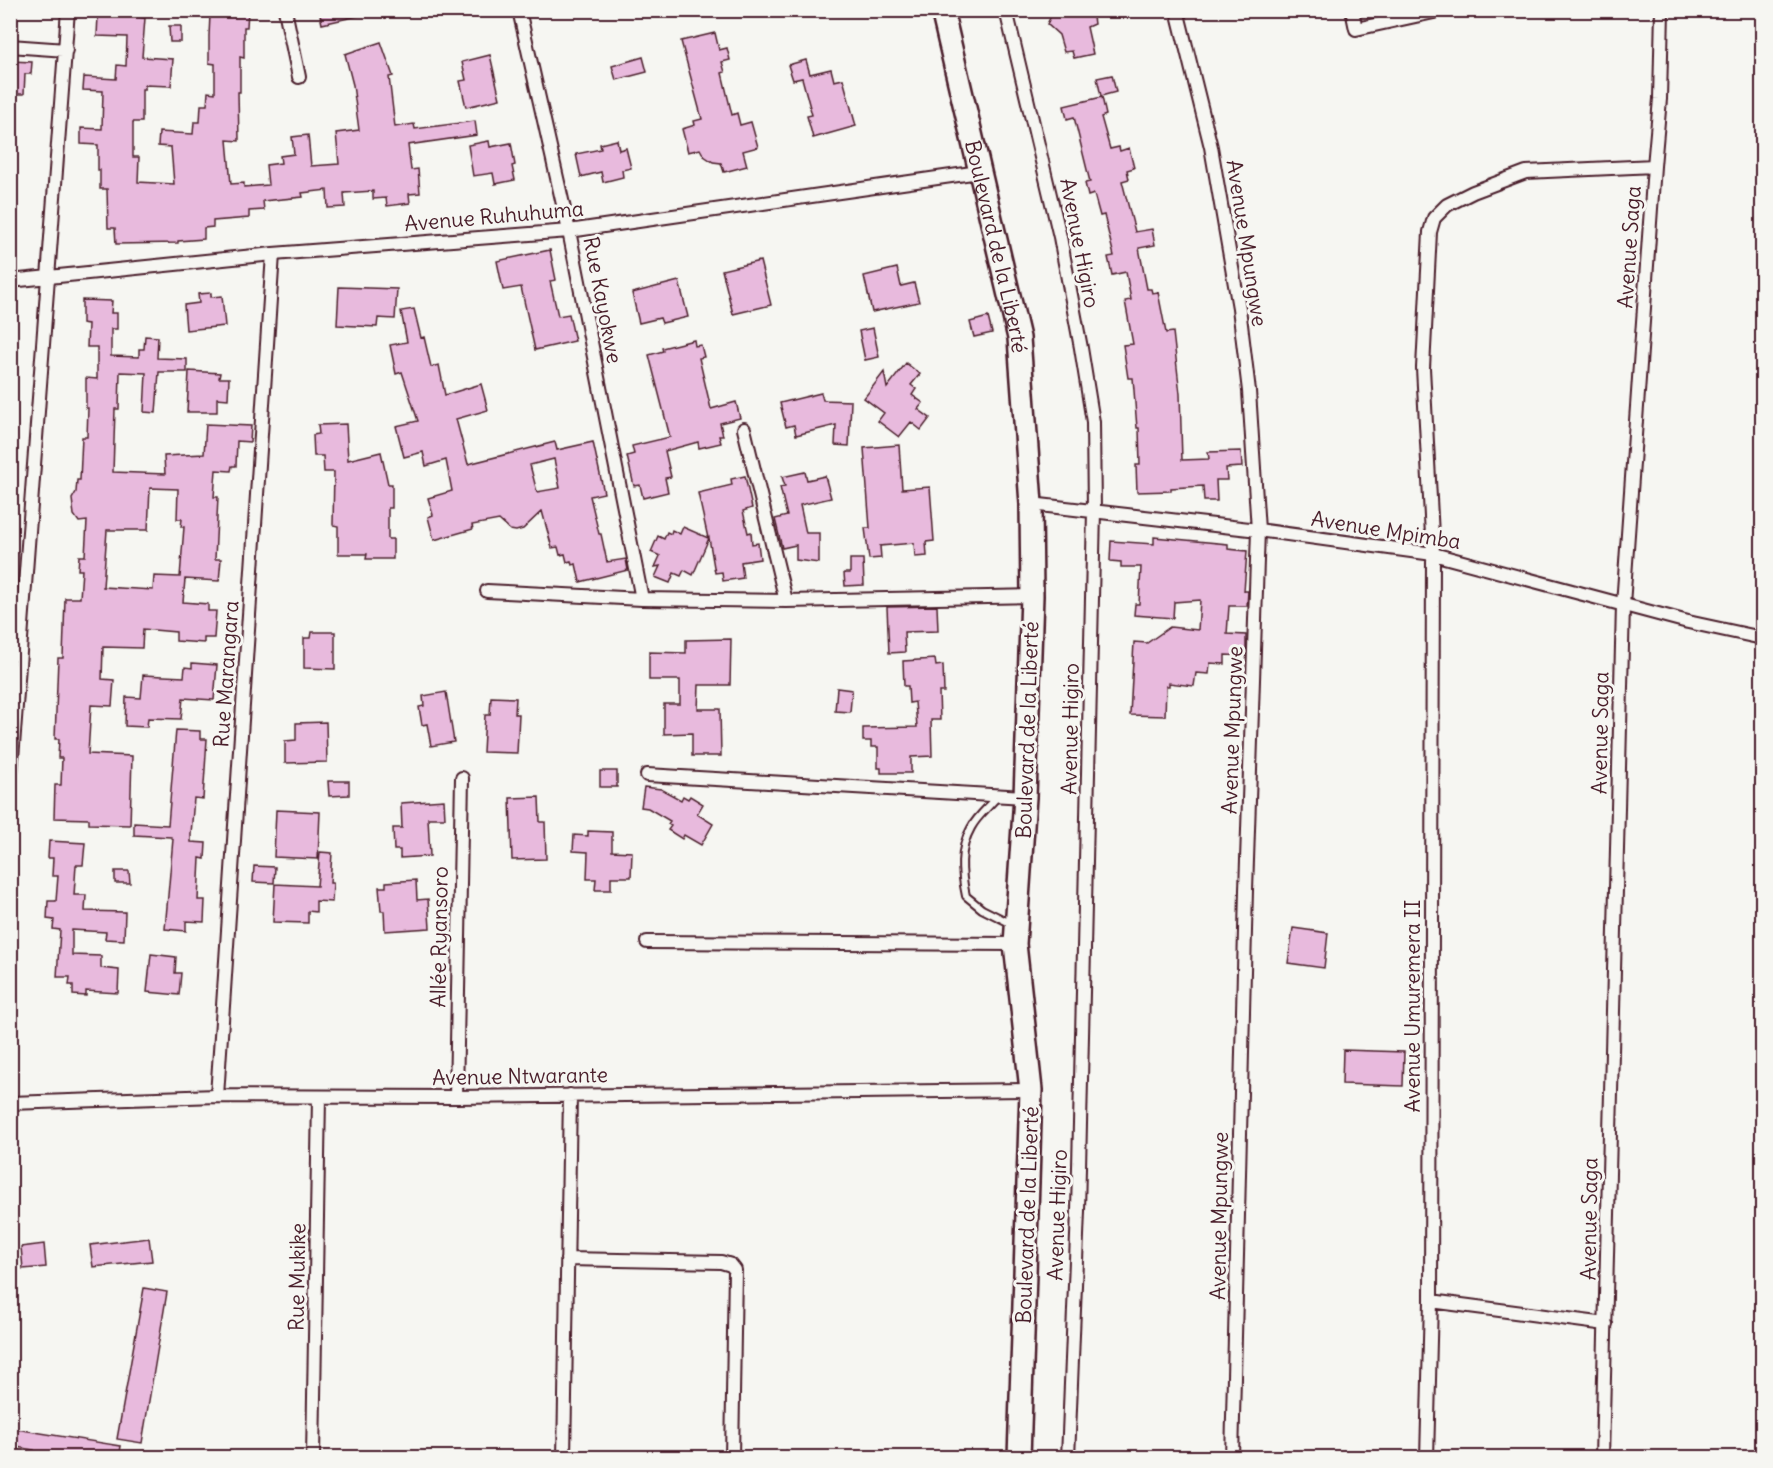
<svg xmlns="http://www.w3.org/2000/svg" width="1773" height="1468" font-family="Delius,sans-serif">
<rect width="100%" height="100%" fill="#f6f6f2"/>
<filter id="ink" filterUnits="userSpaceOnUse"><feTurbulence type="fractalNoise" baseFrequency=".0167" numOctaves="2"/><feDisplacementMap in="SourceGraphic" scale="12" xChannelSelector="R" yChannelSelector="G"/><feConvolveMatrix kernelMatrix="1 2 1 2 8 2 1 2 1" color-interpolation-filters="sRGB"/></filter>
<g filter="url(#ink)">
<path fill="#e8badd" stroke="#4a1f2b" stroke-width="1.5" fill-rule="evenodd" d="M 104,10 L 138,10 L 138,17 L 145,18 L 142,57 L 173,59 L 171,86 L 145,85 L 145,89 L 142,89 L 142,122 L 133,122 L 133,157 L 139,157 L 138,182 L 174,184 L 171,147 L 158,146 L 159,132 L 193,134 L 194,122 L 200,122 L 201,105 L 207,105 L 208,92 L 215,93 L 215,64 L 209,63 L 209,36 L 210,15 L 217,16 L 218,10 L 248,10 L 247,27 L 244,27 L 244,58 L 240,57 L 240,92 L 238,92 L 239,141 L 227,140 L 231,184 L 244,183 L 244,187 L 268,185 L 266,165 L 281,163 L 280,156 L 294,154 L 292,137 L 308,135 L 311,166 L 339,164 L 336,133 L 359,130 L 353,85 L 345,54 L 381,42 L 393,76 L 389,77 L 395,127 L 414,124 L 415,129 L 475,121 L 477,135 L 408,145 L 411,170 L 418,169 L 420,193 L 409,194 L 410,203 L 387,206 L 386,198 L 373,199 L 373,191 L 344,193 L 345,207 L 328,208 L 327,190 L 302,193 L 303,197 L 263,201 L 264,210 L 249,211 L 249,218 L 213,221 L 213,227 L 204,228 L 204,239 L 178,241 L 178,243 L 116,244 L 115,228 L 108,228 L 107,189 L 100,189 L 100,170 L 98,170 L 98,145 L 81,144 L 81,128 L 102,129 L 103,91 L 83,90 L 84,77 L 116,79 L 117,65 L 126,66 L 127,37 L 97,36 L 98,15 L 104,15 Z
M 319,10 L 358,10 L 358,16 L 322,24 Z
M 1054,10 L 1092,10 L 1094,24 L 1087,27 L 1093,54 L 1074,58 L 1072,51 L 1064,52 L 1059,35 L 1047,24 Z
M 169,26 L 181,26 L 181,42 L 170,42 Z
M 715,33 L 719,50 L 727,48 L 730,60 L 722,62 L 725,72 L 722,73 L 732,115 L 737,113 L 740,125 L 751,122 L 758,147 L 743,151 L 747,166 L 724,172 L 721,163 L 713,162 L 704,156 L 700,149 L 688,152 L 682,129 L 695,125 L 694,121 L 702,119 L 681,41 Z
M 490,55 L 500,99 L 466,107 L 460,81 L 466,80 L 462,62 Z
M 643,57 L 647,72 L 616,80 L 612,66 Z
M 806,60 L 810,74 L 831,69 L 834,81 L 843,79 L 856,126 L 813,138 L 807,116 L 812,115 L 802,78 L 793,80 L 788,65 Z
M 10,61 L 32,62 L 31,74 L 25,74 L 24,94 L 10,94 Z
M 1112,75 L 1116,92 L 1101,96 L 1097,78 Z
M 1102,97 L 1106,115 L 1101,117 L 1110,149 L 1119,147 L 1120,151 L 1129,148 L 1134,168 L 1127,170 L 1129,179 L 1122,181 L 1135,232 L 1152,229 L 1155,245 L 1139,248 L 1147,289 L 1151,289 L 1152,293 L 1158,292 L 1166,333 L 1173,332 L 1180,394 L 1182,460 L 1209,459 L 1208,452 L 1241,451 L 1242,467 L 1226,468 L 1227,480 L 1216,480 L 1217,501 L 1204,501 L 1203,486 L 1171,488 L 1171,491 L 1137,492 L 1136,465 L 1140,465 L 1139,428 L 1137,428 L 1133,378 L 1128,378 L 1123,345 L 1133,344 L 1125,301 L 1131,300 L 1126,272 L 1112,275 L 1108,257 L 1114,256 L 1104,215 L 1100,216 L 1094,194 L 1088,196 L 1085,183 L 1090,182 L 1074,117 L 1067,119 L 1064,106 Z
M 617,140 L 619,150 L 626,148 L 631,168 L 622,170 L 623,177 L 603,182 L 601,172 L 581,177 L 576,154 L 601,149 L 600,144 Z
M 489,141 L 490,147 L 511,143 L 515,165 L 512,166 L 515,180 L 495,184 L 493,173 L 473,176 L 468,145 Z
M 550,250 L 556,280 L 550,281 L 558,316 L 569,314 L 575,341 L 535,350 L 521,287 L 503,290 L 497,261 Z
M 760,261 L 771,305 L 733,314 L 722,270 Z
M 897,268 L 901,286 L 914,283 L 919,302 L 872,312 L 864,276 Z
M 679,281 L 688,317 L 662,323 L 660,318 L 639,323 L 632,293 Z
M 339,287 L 397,289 L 395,319 L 378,318 L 377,327 L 337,325 Z
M 211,293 L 211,297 L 222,296 L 225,326 L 186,330 L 184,305 L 199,303 L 198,294 Z
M 82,300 L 112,301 L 111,313 L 117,313 L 117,329 L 111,329 L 111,356 L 139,357 L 139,349 L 144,349 L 145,336 L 158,337 L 157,358 L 187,359 L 187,372 L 159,372 L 156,413 L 144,412 L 146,373 L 120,372 L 119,409 L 115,409 L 113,472 L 165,474 L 164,456 L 204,454 L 206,424 L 251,426 L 250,442 L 237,441 L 236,466 L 232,466 L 231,471 L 216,470 L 214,497 L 218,497 L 215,559 L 221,559 L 219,581 L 185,579 L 183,602 L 208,604 L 208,611 L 216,611 L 214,638 L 204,638 L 204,643 L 176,641 L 176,632 L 143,629 L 142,648 L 103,647 L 102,679 L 114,680 L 112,706 L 91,705 L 88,754 L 132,756 L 130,825 L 89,824 L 89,819 L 54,818 L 55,785 L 61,785 L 62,758 L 58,758 L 59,739 L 55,739 L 58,658 L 63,658 L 65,598 L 80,598 L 82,570 L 78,570 L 79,556 L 85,556 L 87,521 L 79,522 L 74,515 L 72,499 L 76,492 L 77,480 L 80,480 L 82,437 L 87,437 L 88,408 L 86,408 L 86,378 L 97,379 L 97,347 L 87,347 L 88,324 L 82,323 ZM 150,488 L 178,489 L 177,519 L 182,519 L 181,527 L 184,527 L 180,577 L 154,576 L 153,590 L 103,587 L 107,530 L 148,530 Z
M 414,309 L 421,338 L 424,337 L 431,367 L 439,365 L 445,395 L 481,384 L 488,410 L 456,419 L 468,464 L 555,442 L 557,450 L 593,442 L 604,493 L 590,496 L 599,534 L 601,534 L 607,562 L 626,559 L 628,570 L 580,582 L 576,564 L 572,565 L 571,561 L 567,562 L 565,554 L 560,555 L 558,547 L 552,548 L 542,511 L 523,529 L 516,531 L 510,530 L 499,520 L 472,525 L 473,529 L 434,540 L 428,517 L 433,515 L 428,498 L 452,491 L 446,460 L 426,466 L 423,452 L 404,457 L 396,426 L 418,421 L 402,372 L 396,374 L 390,345 L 407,342 L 401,311 ZM 554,459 L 560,488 L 537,492 L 530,465 Z
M 988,317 L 992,333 L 974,337 L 970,322 Z
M 873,328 L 879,357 L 865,360 L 859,331 Z
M 694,340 L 695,346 L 701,345 L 704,357 L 699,358 L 711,409 L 736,402 L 740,418 L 720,423 L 723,436 L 719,436 L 721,443 L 699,448 L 698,442 L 665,451 L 671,477 L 665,478 L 668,492 L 643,498 L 640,485 L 634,486 L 627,456 L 634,454 L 632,446 L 670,437 L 649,355 L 663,351 L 662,348 Z
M 906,363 L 920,374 L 911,385 L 916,389 L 912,395 L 923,403 L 918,409 L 930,418 L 921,430 L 911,422 L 899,437 L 878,421 L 884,413 L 864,398 L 884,372 L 887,388 Z
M 189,371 L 220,373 L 219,378 L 229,378 L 228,399 L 217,398 L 217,412 L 187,412 Z
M 821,393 L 823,400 L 851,401 L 849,446 L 835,445 L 836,425 L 796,435 L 794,425 L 786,427 L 780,403 Z
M 346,424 L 348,460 L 381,452 L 388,484 L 392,484 L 392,508 L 388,508 L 388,539 L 393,539 L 393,559 L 366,559 L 367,554 L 338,554 L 338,526 L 333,525 L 334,472 L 324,472 L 323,456 L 314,456 L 313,435 L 319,434 L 318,425 Z
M 899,445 L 902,489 L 930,487 L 934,541 L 926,542 L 927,556 L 915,557 L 914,543 L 880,546 L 881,558 L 869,559 L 865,528 L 870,528 L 864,448 Z
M 805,472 L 807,480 L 825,476 L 831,498 L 800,505 L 806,533 L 819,533 L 819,563 L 796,560 L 796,545 L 782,548 L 775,519 L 787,516 L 780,487 L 785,486 L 782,477 Z
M 745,476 L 752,508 L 743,511 L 748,533 L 751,532 L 752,544 L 758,543 L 760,559 L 741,562 L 743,578 L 723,581 L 722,572 L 715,573 L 709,538 L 693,575 L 684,570 L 681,576 L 674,573 L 670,583 L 655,577 L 660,566 L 655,567 L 660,556 L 651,552 L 658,536 L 664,539 L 667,532 L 671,534 L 672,530 L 680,534 L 683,527 L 708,538 L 698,493 L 732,485 L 731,479 Z
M 1154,537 L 1228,544 L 1228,549 L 1247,551 L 1244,591 L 1248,591 L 1247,606 L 1229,606 L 1227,634 L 1246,635 L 1246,656 L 1225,655 L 1225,664 L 1210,663 L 1209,674 L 1196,673 L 1194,686 L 1169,683 L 1169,686 L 1166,686 L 1165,716 L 1130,715 L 1134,642 L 1147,643 L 1170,627 L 1198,630 L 1200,600 L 1174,602 L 1173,618 L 1134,615 L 1135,604 L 1139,604 L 1141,567 L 1121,567 L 1121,562 L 1110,561 L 1111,541 L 1154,544 Z
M 850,559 L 863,559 L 864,585 L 845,586 L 844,573 L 850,573 Z
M 937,606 L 938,631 L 904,632 L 905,652 L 889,653 L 887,607 Z
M 312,632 L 335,632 L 335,669 L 304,668 L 304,638 L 311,638 Z
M 731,639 L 730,685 L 699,685 L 698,709 L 720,709 L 721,756 L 692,756 L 692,733 L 664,734 L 664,704 L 680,704 L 680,680 L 649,680 L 649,652 L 686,653 L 686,640 Z
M 935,659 L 936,666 L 943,665 L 944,692 L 939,692 L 940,720 L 931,720 L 932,756 L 911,757 L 911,773 L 881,773 L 881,768 L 878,768 L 878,747 L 871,747 L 871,741 L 863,741 L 863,728 L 917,727 L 915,702 L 909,703 L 908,686 L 904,686 L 903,661 Z
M 192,663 L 217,665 L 214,700 L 183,698 L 181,719 L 148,718 L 147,727 L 125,726 L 126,697 L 141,698 L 143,675 L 184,677 L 185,667 L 192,668 Z
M 837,688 L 852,690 L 850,712 L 835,711 Z
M 446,692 L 454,742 L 431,746 L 427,724 L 422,725 L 419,707 L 424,706 L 423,696 Z
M 491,697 L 516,698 L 515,714 L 519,714 L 517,753 L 483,752 L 485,715 L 490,715 Z
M 326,722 L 327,762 L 285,763 L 285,741 L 296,740 L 296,723 Z
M 176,730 L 200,731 L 200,739 L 207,739 L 203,799 L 194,798 L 191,834 L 191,842 L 206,843 L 205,859 L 200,858 L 198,900 L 205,900 L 204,922 L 186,921 L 186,931 L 165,929 L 173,839 L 171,837 L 134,835 L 134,823 L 168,825 Z
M 600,771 L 617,771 L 617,787 L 600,787 Z
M 328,781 L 349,781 L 349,795 L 329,796 Z
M 644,787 L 661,789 L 681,800 L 683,796 L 688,799 L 690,796 L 703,804 L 697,814 L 713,824 L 701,845 L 684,835 L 682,839 L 668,830 L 671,826 L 668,824 L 670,821 L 648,808 L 641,807 Z
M 539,797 L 540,822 L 545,822 L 546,859 L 512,860 L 510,798 Z
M 444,800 L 445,818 L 428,818 L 430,856 L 400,858 L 400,850 L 394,850 L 393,828 L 402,828 L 401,803 Z
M 276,810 L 320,812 L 318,859 L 274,857 Z
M 588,831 L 612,832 L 612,851 L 632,852 L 631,877 L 611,877 L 611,890 L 595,890 L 596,879 L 587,879 L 588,852 L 573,851 L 574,835 L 588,836 Z
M 49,841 L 85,843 L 83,865 L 76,865 L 74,895 L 86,895 L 85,911 L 125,912 L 124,940 L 105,939 L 106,932 L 72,930 L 72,955 L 101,956 L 101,968 L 119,970 L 118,993 L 86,991 L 86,996 L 73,995 L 73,985 L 69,985 L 70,977 L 57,977 L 60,930 L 53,929 L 54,920 L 47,919 L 48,901 L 56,901 L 58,876 L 52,876 L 53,858 L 48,858 Z
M 320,852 L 332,853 L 330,883 L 333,883 L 332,902 L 316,901 L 316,912 L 308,911 L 308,923 L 273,922 L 275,884 L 317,886 Z
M 254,866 L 275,867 L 274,883 L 253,882 Z
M 115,871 L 129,871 L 130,883 L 115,883 Z
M 416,880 L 417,900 L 428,899 L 430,928 L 385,931 L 384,911 L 381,911 L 379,887 L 386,887 L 386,882 Z
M 1293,928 L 1328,933 L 1324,968 L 1288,963 Z
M 151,954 L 176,957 L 175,973 L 181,973 L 179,995 L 147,992 Z
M 1343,1050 L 1404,1052 L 1403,1086 L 1342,1084 Z
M 149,1238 L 152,1261 L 93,1267 L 90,1245 Z
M 44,1244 L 46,1267 L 23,1269 L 21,1247 Z
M 144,1288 L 167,1292 L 142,1443 L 117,1439 Z
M 10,1428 L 121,1446 L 119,1458 L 60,1458 L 33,1453 L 34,1450 L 10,1446 Z"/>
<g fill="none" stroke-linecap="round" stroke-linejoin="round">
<g stroke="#4a1f2b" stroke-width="10">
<path id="service" d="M 998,796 C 990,806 977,816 971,828 C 959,849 961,873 966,896 L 982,909 L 1012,924"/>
</g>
<g stroke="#4a1f2b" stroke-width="16">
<path id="minor" d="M 285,10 L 299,77
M 519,10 L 569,231 L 642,599
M 1006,10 L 1060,237 L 1081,348 L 1093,422 L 1094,511 L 1078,1211 L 1068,1458
M 1177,10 L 1211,147 L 1239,308 L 1249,391 L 1258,530 L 1246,890 L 1232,1458
M 1352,10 L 1356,29 L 1443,10
M 10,46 L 66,50
M 10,281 L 273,254 L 569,231 L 979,172
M 744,429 L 786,601
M 1031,504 L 1258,530 L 1433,554 L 1688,622 L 1762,638
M 487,591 L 642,599 L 786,601 L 1032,596
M 647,775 L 1025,797
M 10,786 L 68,10
M 647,942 L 1015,944
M 217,1096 L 273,254
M 456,1097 L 462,778
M 10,1103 L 217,1096 L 456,1097 L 1031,1090
M 567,1259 L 721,1262 L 731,1265 L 735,1270 L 732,1458
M 1431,1301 L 1606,1324
M 313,1458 L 319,1097
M 564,1458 L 570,1095
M 1427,1458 L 1431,1301 L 1433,554 L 1423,368 L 1430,232 L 1434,218 L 1447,205 L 1473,192 L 1526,172 L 1654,166
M 1602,1458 L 1623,605 L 1654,166 L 1660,99 L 1662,10"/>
</g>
<g stroke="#4a1f2b" stroke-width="26">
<g id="trunk">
<path id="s1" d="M 942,10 L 1019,338 L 1031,504 L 1032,596 L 1025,797 L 1015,944 L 1031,1090 L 1019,1458"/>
</g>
</g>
<use href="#service" stroke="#f6f6f2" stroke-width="6"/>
<use href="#minor" stroke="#f6f6f2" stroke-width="12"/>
<use href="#trunk" stroke="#f6f6f2" stroke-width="21"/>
</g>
</g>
<g text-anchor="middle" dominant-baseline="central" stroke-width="6" stroke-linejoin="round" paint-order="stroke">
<g font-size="21" fill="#4a1f2b" stroke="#f6f6f2">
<text transform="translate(494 216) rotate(-5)">Avenue Ruhuhuma</text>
<text transform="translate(1080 243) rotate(79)">Avenue Higiro</text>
<text transform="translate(1247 243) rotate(81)">Avenue Mpungwe</text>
<text stroke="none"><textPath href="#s1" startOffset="243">Boulevard de la Liberté</textPath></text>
<text transform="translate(1629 247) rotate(-86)">Avenue Saga</text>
<text transform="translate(603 300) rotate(79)">Rue Kayokwe</text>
<text transform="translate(1386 530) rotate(9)">Avenue Mpimba</text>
<text transform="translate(226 674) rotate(-86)">Rue Marangara</text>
<text transform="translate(1070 729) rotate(-89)">Avenue Higiro</text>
<text transform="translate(1027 730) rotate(-88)">Boulevard de la Liberté</text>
<text transform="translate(1232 730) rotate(-88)">Avenue Mpungwe</text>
<text transform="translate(1600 733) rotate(-89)">Avenue Saga</text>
<text transform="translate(439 937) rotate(-89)">Allée Ryansoro</text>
<text transform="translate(1412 1006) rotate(-90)">Avenue Umuremera II</text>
<text transform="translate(520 1076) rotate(-1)">Avenue Ntwarante</text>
<text transform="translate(1027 1215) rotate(-88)">Boulevard de la Liberté</text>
<text transform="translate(1057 1215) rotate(-88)">Avenue Higiro</text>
<text transform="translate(1219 1216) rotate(-89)">Avenue Mpungwe</text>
<text transform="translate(1589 1219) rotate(-89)">Avenue Saga</text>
<text transform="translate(297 1277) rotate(-89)">Rue Mukike</text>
</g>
</g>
<rect width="1773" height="1468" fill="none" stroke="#f6f6f2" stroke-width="36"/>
<rect x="18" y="18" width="1737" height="1432" fill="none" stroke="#4a1f2b" stroke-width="2" filter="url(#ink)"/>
</svg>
